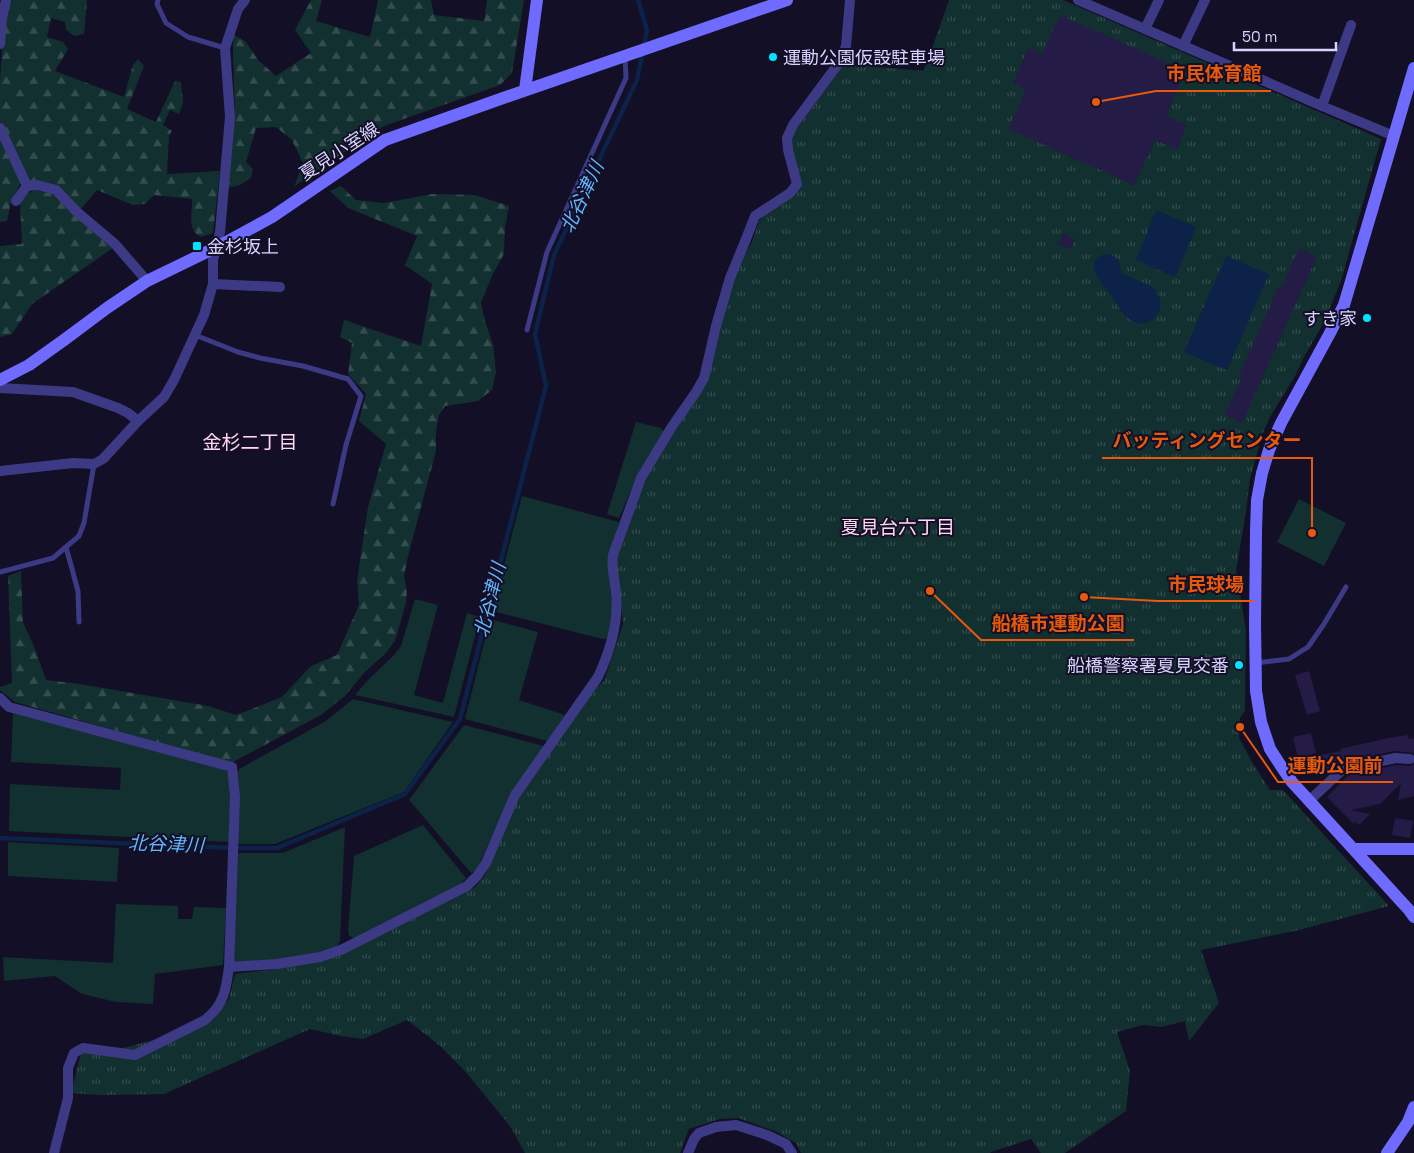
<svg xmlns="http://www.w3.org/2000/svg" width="1414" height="1153" font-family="'Space Grotesk','Noto Sans JP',sans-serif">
<defs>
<pattern id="forest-firs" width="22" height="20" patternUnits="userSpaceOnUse" patternTransform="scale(1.25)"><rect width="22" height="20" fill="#12302f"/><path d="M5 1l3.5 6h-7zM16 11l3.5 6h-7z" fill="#344d4e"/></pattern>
<pattern id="park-tufts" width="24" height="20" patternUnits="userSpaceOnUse" patternTransform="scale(1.25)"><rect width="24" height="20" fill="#12302f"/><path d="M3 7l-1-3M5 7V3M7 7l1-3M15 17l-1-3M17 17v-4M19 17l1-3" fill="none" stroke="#344d4e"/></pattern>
</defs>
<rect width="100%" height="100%" fill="#130f26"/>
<path fill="#12302f" d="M 636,422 L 661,428 L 664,432 L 638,474 L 619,518 L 607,514 Z
M 522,496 L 619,522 L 608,563 L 613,620 L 607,638 L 602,639 L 492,611 Z
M 1299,499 L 1346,523 L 1324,566 L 1277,542 Z
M 415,599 L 438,605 L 414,695 L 443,703 L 467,613 L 480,617 L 454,717 L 355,695 L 369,679 L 394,655 L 401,646 Z
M 490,619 L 538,632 L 519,700 L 565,715 L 547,741 L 465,719 Z
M 353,699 L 453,722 L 404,792 L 275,844 L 239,844 L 236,842 L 237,774 L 239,769 L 326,721 Z
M 13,713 L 226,770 C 234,779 230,827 229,842 L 9,831 L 10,784 L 120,790 L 121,768 L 11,762 Z
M 464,725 L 544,746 L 512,792 L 477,869 L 471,873 L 409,800 Z
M 423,825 L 466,878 L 460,884 L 354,938 L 349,936 L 348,930 L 354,856 Z
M 345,827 L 340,941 L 337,946 L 303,957 L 236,963 L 232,959 L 237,853 L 283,853 Z
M 8,842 L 119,848 L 117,882 L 8,876 Z
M 116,904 L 178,906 L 178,919 L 192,919 L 194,907 L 226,908 L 223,965 L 155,974 L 153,1004 L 116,1002 L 82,994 L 55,976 L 4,981 L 3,957 L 113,963 Z"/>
<path fill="url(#forest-firs)" d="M 8,0 L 87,0 L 84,34 L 74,36 L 66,30 L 65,22 L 51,18 L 47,37 L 63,42 L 68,49 L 55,71 L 124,97 L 133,65 L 138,59 L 144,66 L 127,109 L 156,122 L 175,81 L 181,82 L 183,103 L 179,114 L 170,110 L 163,125 L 172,131 L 169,136 L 167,174 L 220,171 L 213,233 L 201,237 C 186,230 193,213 192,199 L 154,195 L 145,204 L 133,205 L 97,190 L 80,210 L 57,188 L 30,182 L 26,178 L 0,121 L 0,83 L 4,20 Z
M 311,0 L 322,0 L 316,21 L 370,37 L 378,0 L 431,0 L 434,15 L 484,21 L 487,0 L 524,0 L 512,73 L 500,85 L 384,126 L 310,175 L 294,187 L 303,163 L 292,140 L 276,127 L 256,128 L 246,162 L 253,169 L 251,178 L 240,185 L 227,188 L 235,117 L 233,51 L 233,34 L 246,42 L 258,60 L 276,76 L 311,53 L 295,30 Z
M 0,135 L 21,182 L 11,202 L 7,221 L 0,222 Z
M 341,186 L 356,200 L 384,203 L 432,194 L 475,195 L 509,206 L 505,228 L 504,254 L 493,274 L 481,302 L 485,321 L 493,345 L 496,372 L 492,390 L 478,401 L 445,406 L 439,415 L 436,431 L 436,451 L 408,556 L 404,576 L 407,591 L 406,603 L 395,641 L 386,653 L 364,673 L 345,696 L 321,715 L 231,763 L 15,702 L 0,690 L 0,687 L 12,683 L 8,576 L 21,571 L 23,622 L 35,649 L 46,680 L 80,684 L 208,706 L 236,715 L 282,697 L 311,666 L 337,655 L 359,605 L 357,581 L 368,507 L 386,444 L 359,421 L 366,394 L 348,374 L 352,343 L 340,337 L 344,320 L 421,346 L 432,284 L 405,265 L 417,236 L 348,208 L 330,191 Z
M 34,190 L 54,194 L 113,248 L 32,304 L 12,334 L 0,337 L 0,246 L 22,244 L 20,203 L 27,194 Z"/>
<path fill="url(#park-tufts)" d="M 949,0 L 1063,0 L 1381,139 L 1341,281 L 1324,322 L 1303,359 L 1295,376 L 1270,417 L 1262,435 L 1250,479 L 1246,512 L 1236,571 L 1246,630 L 1245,711 L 1240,718 L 1239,738 L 1252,762 L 1270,790 L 1283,790 L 1389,906 L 1299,930 L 1201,950 L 1219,1003 L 1189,1041 L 1185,1021 L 1162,1027 L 1143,1025 L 1117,1032 L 1130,1071 L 1126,1111 L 1065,1153 L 1041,1153 L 1031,1139 L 991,1152 L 990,1153 L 801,1153 L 796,1143 L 775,1131 L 738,1118 L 720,1119 L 689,1129 L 680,1153 L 525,1153 L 510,1126 L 464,1070 L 439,1045 L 407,1020 L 363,1039 L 341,1036 L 310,1029 L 164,1094 L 101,1095 L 71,1093 L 82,1049 L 115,1050 L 196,1029 L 214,1020 L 229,999 L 235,974 L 270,970 L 312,963 L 346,952 L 475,887 L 485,875 L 519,797 L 592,691 L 604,681 L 623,624 L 616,561 L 639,495 L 648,476 L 659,455 L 698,396 L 734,280 L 740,262 L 752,242 L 759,221 L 771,209 L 789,199 L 795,164 L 790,138 L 844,64 L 924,71 Z"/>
<path fill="#0c2248" d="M 1156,210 L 1196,227 L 1175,277 L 1136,260 Z
M 1106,254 C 1118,256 1121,262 1121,273 L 1153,287 C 1173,308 1148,334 1129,319 C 1122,314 1117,304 1112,297 C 1104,286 1079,260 1106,254 Z
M 1226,256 L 1269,274 L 1227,370 L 1184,352 Z"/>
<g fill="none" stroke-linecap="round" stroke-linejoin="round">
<path stroke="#0c2248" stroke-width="4.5" d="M 0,838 L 233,848 L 277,848 L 405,794 L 460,719 L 546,386 L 535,334 L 554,255 L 637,80 L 647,30 L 638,0"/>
</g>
<path fill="#241b47" d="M 1060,15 L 1186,71 L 1166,116 L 1187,125 L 1177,149 L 1155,140 L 1134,185 L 1009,129 L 1026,89 L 1013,83 L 1028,48 L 1042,54 Z
M 1063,233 L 1075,239 L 1071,249 L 1058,244 Z
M 1299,248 L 1317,256 L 1242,423 L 1225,415 L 1242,377 L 1239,376 L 1279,286 L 1282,287 Z
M 1309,671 L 1320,711 L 1307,715 L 1295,675 Z
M 1311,733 L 1316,753 L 1298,758 L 1293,737 Z
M 1408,735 L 1409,739 L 1414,738 L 1414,753 L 1394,751 L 1340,763 L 1335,768 L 1323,770 L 1320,755 L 1341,751 L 1340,749 L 1388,738 Z
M 1414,764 L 1414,796 L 1398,800 L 1401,783 L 1380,804 L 1351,810 L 1370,814 L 1359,825 L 1355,822 L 1354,824 L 1327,797 L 1349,775 L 1396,765 L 1410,766 Z
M 1395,818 L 1413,821 L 1410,838 L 1392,835 Z"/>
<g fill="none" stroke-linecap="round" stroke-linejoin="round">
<path stroke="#3d3a85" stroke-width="5" d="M 158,0 L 157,4 L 166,23 L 188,37 L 225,48
M 527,330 L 547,252 L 626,78 L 625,56
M 195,335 L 238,352 L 260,358 L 303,366 L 348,379 L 361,396 L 346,445 L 333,504
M 66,547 L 78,591 L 79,622
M 0,572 L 53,558 L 79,536 L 84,523 L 94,464
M 1256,663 L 1289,659 L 1308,647 L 1324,624 L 1346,587"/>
<path stroke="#3d3a85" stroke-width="10" d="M 1078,0 L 1322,106 L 1394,136
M 1145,29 L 1159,0
M 0,44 L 2,19 L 6,0
M 1183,46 L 1205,0
M 1322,106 L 1351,25
M 0,128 L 27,186 L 37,185 L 56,190 L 76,211 L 115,244 L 147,281
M 16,201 L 27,186
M 213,284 L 280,287
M 0,388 L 73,392 L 118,408 L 128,413 L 138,421
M 0,471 L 73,463 L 94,464 L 103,459 L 138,421 L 164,397 L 174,380 L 204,315 L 213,284 L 213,260 L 220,232 L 230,117 L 225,48 L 238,9 L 245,0
M 0,698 L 9,707 L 232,767 L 235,797 L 229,967
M 1309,801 L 1342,770 L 1395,758 L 1410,759
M 54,1153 L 68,1098 L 68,1068 L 74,1053 L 83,1048 L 135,1055 L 205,1020 C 224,1005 226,990 229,967 L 277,964 L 320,957 L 343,949 L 467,886 L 477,876 L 486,863 L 515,795 L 598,677 C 610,651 619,622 616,594 C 615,580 611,568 613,555 L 641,478 L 671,428 L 696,392 L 704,378 L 716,326 L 730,278 L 746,239 L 755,216 L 790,193 L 797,184 L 788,150 L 787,138 L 793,125 L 841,60 L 846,46 L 850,0
M 688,1153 L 694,1139 L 699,1133 L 716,1127 L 736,1125 L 767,1135 L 786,1144 L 792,1153"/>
<path stroke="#6f6bff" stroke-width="12" d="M 1414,68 L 1344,305 L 1330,333 L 1281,423 L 1269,450 L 1262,473 L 1257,500 L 1256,531 L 1255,624 L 1256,691 L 1261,722 L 1270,749 L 1281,766 L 1292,782 L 1409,910 L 1414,917
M 525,90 L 537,0
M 0,380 L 29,365 L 64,340 L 107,308 L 147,281 L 217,247 L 272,217 L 385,140 L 509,96 L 787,0
M 1354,849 L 1414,849
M 1387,1153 L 1408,1122 L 1414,1107"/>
</g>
<g fill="#00e5ff" stroke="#130f26" stroke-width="2">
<circle cx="773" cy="57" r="5"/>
<rect x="192" y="241" width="10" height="10" rx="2.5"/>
<circle cx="1367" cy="318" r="5"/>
<circle cx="1239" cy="665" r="5"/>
</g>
<g text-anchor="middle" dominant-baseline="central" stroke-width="4" stroke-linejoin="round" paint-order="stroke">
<g font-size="18" fill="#d9d4ff" stroke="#130f26" text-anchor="start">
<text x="783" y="57">運動公園仮設駐車場</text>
<text x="207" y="246">金杉坂上</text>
<text x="1357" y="318" text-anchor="end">すき家</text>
<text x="1229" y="665" text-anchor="end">船橋警察署夏見交番</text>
</g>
<g font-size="18" fill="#d9d4ff" stroke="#130f26">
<text transform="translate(339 151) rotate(-33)">夏見小室線</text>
</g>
<g font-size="19" font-style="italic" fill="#62b6ff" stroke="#130f26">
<text transform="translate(582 197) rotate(-65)">北谷津川</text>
<text transform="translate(490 600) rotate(-76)">北谷津川</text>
<text transform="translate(166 844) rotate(2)">北谷津川</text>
</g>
<g font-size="19" fill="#ffd6f0" stroke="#130f26">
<text x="250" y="442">金杉二丁目</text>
<text x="898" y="527">夏見台六丁目</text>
</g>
</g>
<path fill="none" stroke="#e8590c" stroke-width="2" d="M1096 102L1156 91H1271M1312 533L1312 458H1102M1084 597L1158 601H1254M930 591L981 640H1134M1240 727L1278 782H1393"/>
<g fill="#e8590c" stroke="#130f26" stroke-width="2">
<circle cx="1096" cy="102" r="5"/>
<circle cx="1312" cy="533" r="5"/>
<circle cx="1084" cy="597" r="5"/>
<circle cx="930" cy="591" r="5"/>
<circle cx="1240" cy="727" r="5"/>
</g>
<g font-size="19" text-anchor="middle" font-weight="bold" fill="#e8590c" stroke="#130f26" stroke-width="4" stroke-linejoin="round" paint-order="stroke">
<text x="1214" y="80">市民体育館</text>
<text x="1207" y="447">バッティングセンター</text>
<text x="1206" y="591">市民球場</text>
<text x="1058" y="630">船橋市運動公園</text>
<text x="1335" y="772">運動公園前</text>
</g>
<path d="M1234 42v8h102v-8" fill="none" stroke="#d9d4ff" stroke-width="2.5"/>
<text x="1242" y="42" font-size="15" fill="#d9d4ff" stroke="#130f26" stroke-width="4" paint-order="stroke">50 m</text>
</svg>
